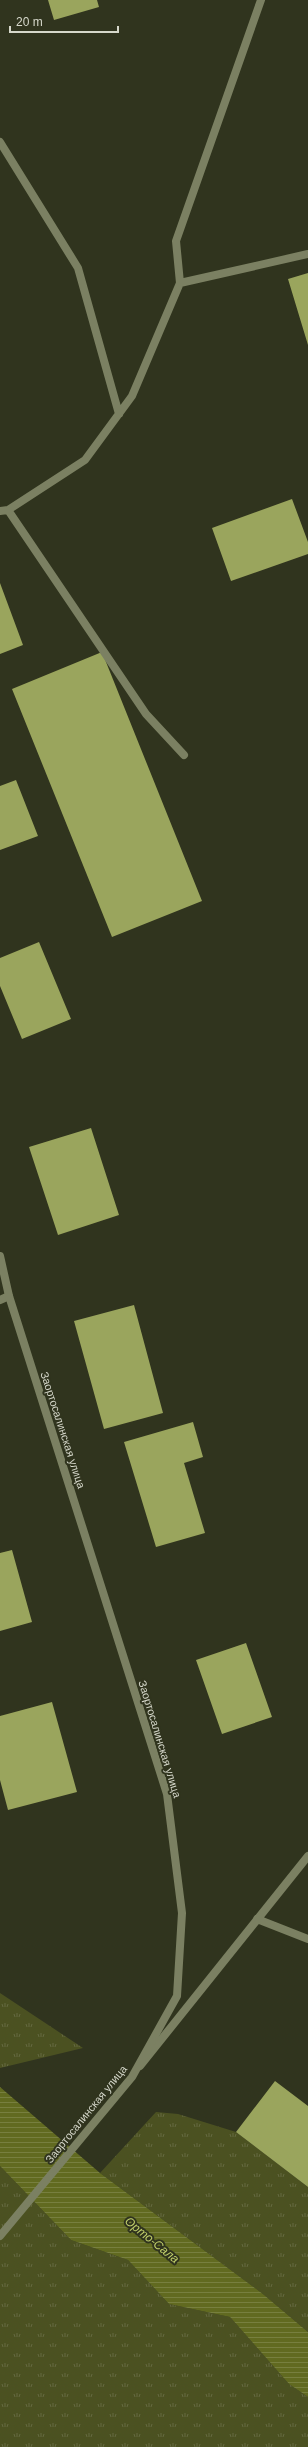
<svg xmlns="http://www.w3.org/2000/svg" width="308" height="2447" font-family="Arial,sans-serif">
<defs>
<pattern id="grass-tufts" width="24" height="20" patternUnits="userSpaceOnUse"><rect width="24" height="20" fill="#4b5121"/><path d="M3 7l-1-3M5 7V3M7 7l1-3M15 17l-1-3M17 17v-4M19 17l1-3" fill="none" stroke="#646940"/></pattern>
<pattern id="water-rules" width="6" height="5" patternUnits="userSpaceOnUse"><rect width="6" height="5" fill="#616a20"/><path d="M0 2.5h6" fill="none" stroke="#777f3f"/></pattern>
</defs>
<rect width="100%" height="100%" fill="#30341e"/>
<path fill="url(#grass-tufts)" d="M 0,1993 L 83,2048 L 0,2068 Z
M 156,2112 L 178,2114 L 236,2132 L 308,2187 L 308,2332 L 263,2294 L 100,2173 Z
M 0,2166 L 71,2240 L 128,2260 L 169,2304 L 230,2317 L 289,2384 L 308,2397 L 308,2447 L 0,2447 Z"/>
<path fill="url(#water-rules)" d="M 0,2087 L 100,2173 L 263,2294 L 308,2332 L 308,2397 L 289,2384 L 230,2317 L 169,2304 L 128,2260 L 71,2240 L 0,2166 Z"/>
<path fill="#9aa55d" d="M 48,0 L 97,0 L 99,7 L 54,20 Z
M 308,273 L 308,345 L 288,279 Z
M 292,499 L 308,542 L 308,554 L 231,581 L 212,528 Z
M 0,583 L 23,645 L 0,654 Z
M 102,652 L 202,901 L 112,937 L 12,689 Z
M 16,780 L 38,836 L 0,850 L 0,786 Z
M 39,942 L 71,1019 L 22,1039 L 0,986 L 0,958 Z
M 91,1128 L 119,1215 L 58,1235 L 29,1147 Z
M 134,1305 L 163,1413 L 104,1429 L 74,1321 Z
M 193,1422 L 203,1457 L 184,1463 L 205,1533 L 156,1547 L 124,1442 Z
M 12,1550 L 32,1622 L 0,1631 L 0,1553 Z
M 246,1643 L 272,1717 L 222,1734 L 196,1660 Z
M 52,1702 L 77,1792 L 8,1810 L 0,1780 L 0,1716 Z
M 275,2081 L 308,2106 L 308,2187 L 236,2132 Z"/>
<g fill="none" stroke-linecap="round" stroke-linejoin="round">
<path stroke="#7b8062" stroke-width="8" d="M 0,142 L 78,268 L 119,414
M 180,283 L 176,241 L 261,0
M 8,510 L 85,460 L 132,396 L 180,283 L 308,254
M 0,511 L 8,510 L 146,714 L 184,755
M 257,1919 L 308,1939
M 140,2066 L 308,1856"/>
<path stroke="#7b8062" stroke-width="8" d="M 0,1300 L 9,1296"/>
<path stroke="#7b8062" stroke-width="8" d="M 0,1256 L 9,1296 L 167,1794 L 182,1913 L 177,1996 L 132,2077 L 0,2236"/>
</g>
<g text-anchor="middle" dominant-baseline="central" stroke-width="4" stroke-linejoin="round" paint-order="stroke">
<g font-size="11" fill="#d6d8cb" stroke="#30341e">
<text transform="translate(63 1430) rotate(72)">Заортосалинская улица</text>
<text transform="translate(160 1739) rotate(73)">Заортосалинская улица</text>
<text transform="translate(86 2114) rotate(-51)">Заортосалинская улица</text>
</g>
<g font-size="12" font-style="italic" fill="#c1cf6b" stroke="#30341e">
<text transform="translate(152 2240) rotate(39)">Орто-Сала</text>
</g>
</g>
<path d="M10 26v6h108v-6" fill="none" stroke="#d6d8cb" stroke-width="2"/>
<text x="16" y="26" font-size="12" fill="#d6d8cb" stroke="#30341e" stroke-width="3" paint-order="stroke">20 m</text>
</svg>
